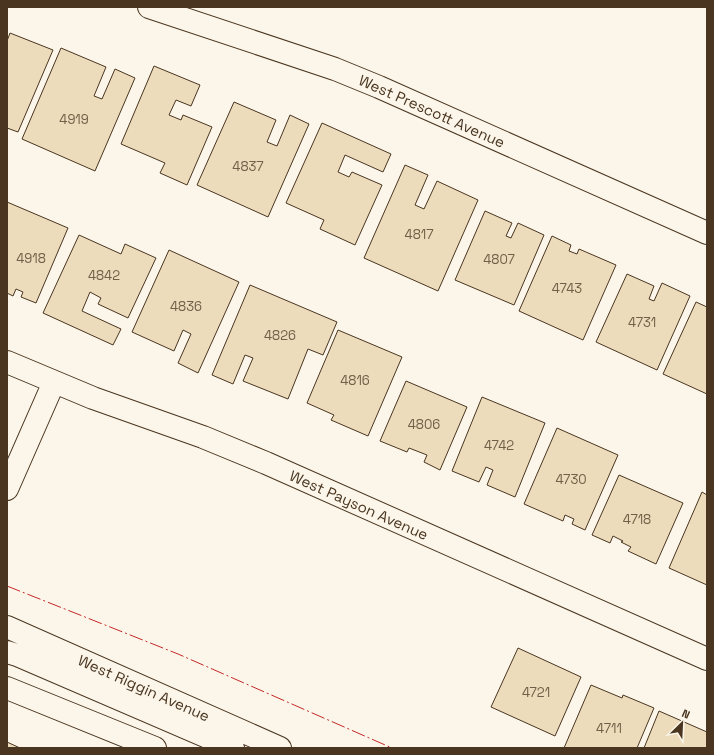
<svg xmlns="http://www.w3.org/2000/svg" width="714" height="755" font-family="'Space Grotesk',sans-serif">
<rect width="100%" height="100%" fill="#fbf6e9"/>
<path fill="#ecdcbc" stroke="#4a3520" d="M 10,33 L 53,50 L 18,132 L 7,128 L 7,41 Z
M 61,48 L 106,67 L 94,96 L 102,99 L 115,69 L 135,78 L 95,171 L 22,139 Z
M 154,66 L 200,85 L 191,106 L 176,100 L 169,115 L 181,120 L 183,115 L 212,127 L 187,185 L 160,173 L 165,163 L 121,144 Z
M 234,102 L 276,120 L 267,142 L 277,146 L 290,115 L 309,124 L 268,217 L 197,185 Z
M 322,123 L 391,154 L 383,172 L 345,155 L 338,172 L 349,177 L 352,172 L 382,185 L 355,245 L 320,229 L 324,220 L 286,203 Z
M 405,165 L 428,175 L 415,205 L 424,209 L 437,181 L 478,200 L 438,291 L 364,258 Z
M 7,202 L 68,228 L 36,303 L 21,297 L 23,292 L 16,289 L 13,296 L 7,293 Z
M 485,211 L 512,223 L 506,236 L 511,238 L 518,223 L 544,235 L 514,305 L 455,280 Z
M 79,235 L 121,254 L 125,244 L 156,258 L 128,318 L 98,304 L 101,298 L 90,292 L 82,311 L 121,329 L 113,345 L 43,313 Z
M 552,236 L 571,245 L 569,251 L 577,254 L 579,249 L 616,265 L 583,340 L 519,311 Z
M 169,250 L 239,282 L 198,373 L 178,363 L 191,334 L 183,330 L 174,351 L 132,332 Z
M 627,274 L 654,286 L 649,299 L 654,301 L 662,283 L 690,296 L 657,370 L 596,342 Z
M 250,285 L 337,322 L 323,355 L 308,349 L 288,399 L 243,381 L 253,358 L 245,355 L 233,384 L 212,375 Z
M 696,302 L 707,307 L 707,394 L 663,374 Z
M 338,330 L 402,357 L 368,436 L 331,420 L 334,415 L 307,403 Z
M 406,381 L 467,407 L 440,470 L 424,462 L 427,455 L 409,448 L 407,452 L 380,441 Z
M 482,397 L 545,423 L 515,497 L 487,485 L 493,470 L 486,467 L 479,482 L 452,471 Z
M 557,428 L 618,455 L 585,530 L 572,524 L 574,519 L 565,515 L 563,521 L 524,504 Z
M 619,475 L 683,503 L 656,564 L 628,551 L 631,547 L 621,542 L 623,541 L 613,536 L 610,543 L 592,535 Z
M 702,492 L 707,495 L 707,585 L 669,568 Z
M 518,648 L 581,677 L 555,736 L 491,707 Z
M 591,685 L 622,698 L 623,695 L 654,708 L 637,748 L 564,748 Z
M 659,711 L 707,732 L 707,748 L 644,748 Z
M 7,742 L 20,748 L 7,748 Z"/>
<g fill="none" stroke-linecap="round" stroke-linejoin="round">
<g stroke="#4a3520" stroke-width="24">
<path id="street" d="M 149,7 L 335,69 L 379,87 L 707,233
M 7,362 L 93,398 L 203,437 L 266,463 L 707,659
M 7,489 L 54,382"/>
</g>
<g stroke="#4a3520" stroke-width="24">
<path id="secondary" d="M 7,627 L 280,748
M 7,652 L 17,655 L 233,748
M 7,688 L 155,748"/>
</g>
<use href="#street" stroke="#fbf6e9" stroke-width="22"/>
<use href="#secondary" stroke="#fbf6e9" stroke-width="22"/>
<path stroke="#c62828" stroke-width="1" stroke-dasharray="14 3 2 3" stroke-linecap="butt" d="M 7,586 L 178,654 L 392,748"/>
</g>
<g text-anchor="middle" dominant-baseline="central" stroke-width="3" stroke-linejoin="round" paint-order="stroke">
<g font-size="13" fill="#725f47">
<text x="74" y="119">4919</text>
<text x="248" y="166">4837</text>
<text x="419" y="234">4817</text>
<text x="31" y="258">4918</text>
<text x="499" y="259">4807</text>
<text x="104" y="275">4842</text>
<text x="567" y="288">4743</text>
<text x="186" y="306">4836</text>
<text x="642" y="322">4731</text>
<text x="280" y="335">4826</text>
<text x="355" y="380">4816</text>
<text x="424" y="424">4806</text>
<text x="499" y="445">4742</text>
<text x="571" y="479">4730</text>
<text x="637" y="519">4718</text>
<text x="536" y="692">4721</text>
<text x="609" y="728">4711</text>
</g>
<g font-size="15" fill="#4a3520" stroke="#fbf6e9">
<text transform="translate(432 111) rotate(24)">West Prescott Avenue</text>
<text transform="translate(359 505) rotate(24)">West Payson Avenue</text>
<text transform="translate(144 688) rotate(24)">West Riggin Avenue</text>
</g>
</g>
<rect width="714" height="755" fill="none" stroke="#4a3520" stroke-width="16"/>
<g transform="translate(682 723) rotate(24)" stroke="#fbf6e9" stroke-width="3" paint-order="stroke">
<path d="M0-3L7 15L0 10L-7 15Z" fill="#4a3520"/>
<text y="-6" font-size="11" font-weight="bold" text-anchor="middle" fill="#4a3520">N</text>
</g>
</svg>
